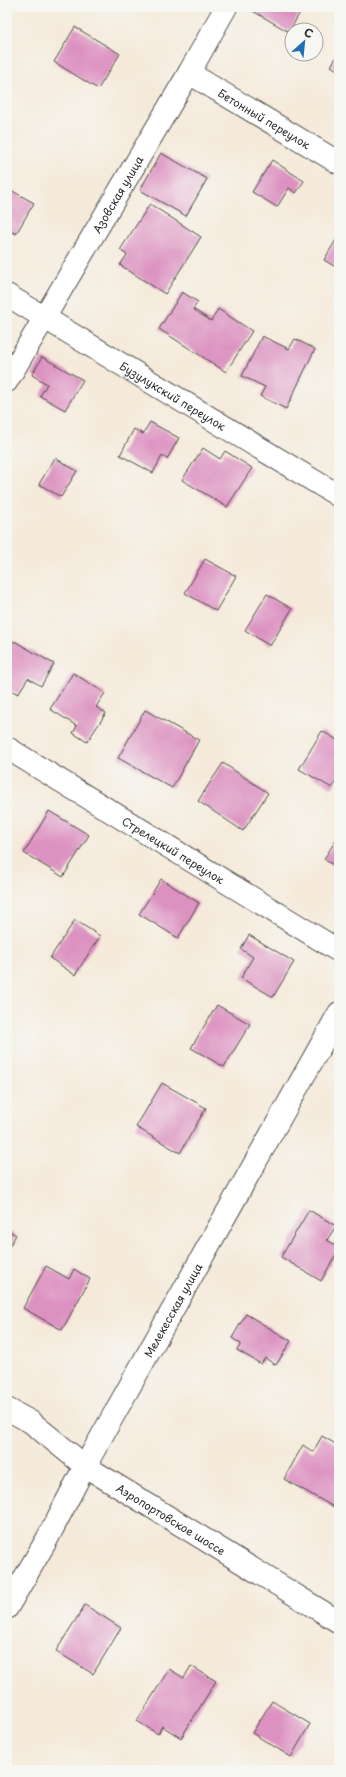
<svg xmlns="http://www.w3.org/2000/svg" width="346" height="1777" font-family="'Playpen Sans',sans-serif">
<rect width="100%" height="100%" fill="#f6f6f2"/>
<filter id="ink" filterUnits="userSpaceOnUse"><feTurbulence type="fractalNoise" baseFrequency=".025" numOctaves="2"/><feDisplacementMap in="SourceGraphic" scale="8" xChannelSelector="R" yChannelSelector="G"/><feConvolveMatrix kernelMatrix="1 2 1 2 8 2 1 2 1" color-interpolation-filters="sRGB"/></filter>
<filter id="wash" filterUnits="userSpaceOnUse"><feTurbulence type="fractalNoise" baseFrequency=".012" numOctaves="4" result="noise"/><feDisplacementMap in="SourceGraphic" scale="16" xChannelSelector="R" yChannelSelector="G"/><feGaussianBlur stdDeviation="0.9" result="paint"/><feColorMatrix in="noise" values="0 0 0 0 0 0 0 0 0 0 0 0 0 0 0 0 0 1.4 0 .05"/><feComposite in="paint" operator="in"/></filter>
<g filter="url(#wash)">
<rect width="100%" height="100%" fill="#f5eada"/>
<g id="blocks">
<path fill="#dc91c0" d="M 246,7 L 303,7 L 289,32 Z
M 75,27 L 120,54 L 98,89 L 54,62 Z
M 339,52 L 339,71 L 331,66 Z
M 161,153 L 207,179 L 186,216 L 140,190 Z
M 272,160 L 304,181 L 296,193 L 289,188 L 277,207 L 252,192 Z
M 7,188 L 34,203 L 16,234 L 7,229 Z
M 150,204 L 201,237 L 165,294 L 120,265 L 127,255 L 120,250 Z
M 339,235 L 339,269 L 324,260 Z
M 182,292 L 198,302 L 193,309 L 211,321 L 218,309 L 252,331 L 226,372 L 159,329 Z
M 262,336 L 289,349 L 295,339 L 315,349 L 286,409 L 260,396 L 265,387 L 242,376 Z
M 42,357 L 83,380 L 65,410 L 40,396 L 47,384 L 32,375 Z
M 150,422 L 179,438 L 167,459 L 162,456 L 153,473 L 120,455 L 134,429 L 143,434 Z
M 203,448 L 220,459 L 225,451 L 252,468 L 227,507 L 182,480 Z
M 55,458 L 77,471 L 61,497 L 39,484 Z
M 205,559 L 236,576 L 216,611 L 185,593 Z
M 267,594 L 292,609 L 270,646 L 245,630 Z
M 14,641 L 54,664 L 41,686 L 28,678 L 18,694 L 7,688 L 7,653 Z
M 73,673 L 105,693 L 96,707 L 106,713 L 87,742 L 73,733 L 77,726 L 50,709 Z
M 145,710 L 199,740 L 172,788 L 118,758 Z
M 322,731 L 339,741 L 339,776 L 332,788 L 299,769 Z
M 223,763 L 268,793 L 243,831 L 198,801 Z
M 49,811 L 89,835 L 63,877 L 24,853 Z
M 339,835 L 339,869 L 324,859 Z
M 161,879 L 199,903 L 178,938 L 139,914 Z
M 75,920 L 100,936 L 75,975 L 50,958 Z
M 249,935 L 294,962 L 273,997 L 241,978 L 253,957 L 241,949 Z
M 217,1005 L 250,1024 L 224,1067 L 191,1048 Z
M 162,1083 L 206,1108 L 180,1153 L 136,1127 Z
M 309,1210 L 336,1226 L 327,1240 L 339,1247 L 339,1249 L 321,1281 L 281,1257 Z
M 7,1230 L 16,1235 L 7,1250 Z
M 46,1266 L 69,1279 L 74,1269 L 90,1279 L 62,1330 L 23,1308 Z
M 246,1314 L 291,1341 L 276,1365 L 265,1358 L 261,1364 L 237,1350 L 241,1344 L 232,1338 Z
M 322,1436 L 339,1446 L 339,1510 L 284,1479 L 303,1445 L 313,1452 Z
M 85,1605 L 121,1628 L 93,1674 L 56,1651 Z
M 191,1666 L 216,1681 L 181,1738 L 162,1726 L 158,1734 L 137,1721 L 169,1669 L 184,1678 Z
M 272,1701 L 310,1724 L 291,1757 L 252,1733 Z"/>
</g>
</g>
<g filter="url(#ink)">
<use href="#blocks" fill-opacity="0" stroke="#494845" stroke-width="1"/>
<g fill="none" stroke-linecap="round" stroke-linejoin="round">
<g stroke="#494845" stroke-width="24">
<g id="street">
<path id="s1" d="M 189,73 L 339,163"/>
<path id="s2" d="M 7,295 L 339,496"/>
<path id="s3" d="M 7,381 L 189,73 L 226,7"/>
<path id="s4" d="M 7,748 L 339,951"/>
<path id="s5" d="M 7,1409 L 31,1422 L 85,1466 L 339,1622"/>
<path id="s6" d="M 7,1608 L 46,1541 L 85,1466 L 339,1013"/>
</g>
</g>
<use href="#street" stroke="#fff" stroke-width="22"/>
</g>
</g>
<g text-anchor="middle" dominant-baseline="central" stroke-width="3" stroke-linejoin="round" paint-order="stroke">
<g font-size="11" fill="#2b2b2b" stroke="#f6f6f2">
<text stroke="none"><textPath href="#s1" startOffset="88">Бетонный переулок</textPath></text>
<text stroke="none"><textPath href="#s3" startOffset="217">Азовская улица</textPath></text>
<text stroke="none"><textPath href="#s2" startOffset="194">Бузулукский переулок</textPath></text>
<text stroke="none"><textPath href="#s4" startOffset="195">Стрелецкий переулок</textPath></text>
<text stroke="none"><textPath href="#s6" startOffset="341">Мелекесская улица</textPath></text>
<text stroke="none"><textPath href="#s5" startOffset="198">Аэропортовское шоссе</textPath></text>
</g>
</g>
<rect width="346" height="1777" fill="none" stroke="#f6f6f2" stroke-width="24"/>
<g transform="translate(304 42) rotate(27)"><circle r="19" fill="#f6f6f2" stroke="#a5a5a2"/>
<path d="M0-3L7 15L0 10L-7 15Z" fill="#1f6fb2"/>
<text y="-6" font-size="11" font-weight="bold" text-anchor="middle" fill="#2b2b2b">С</text>
</g>
</svg>
